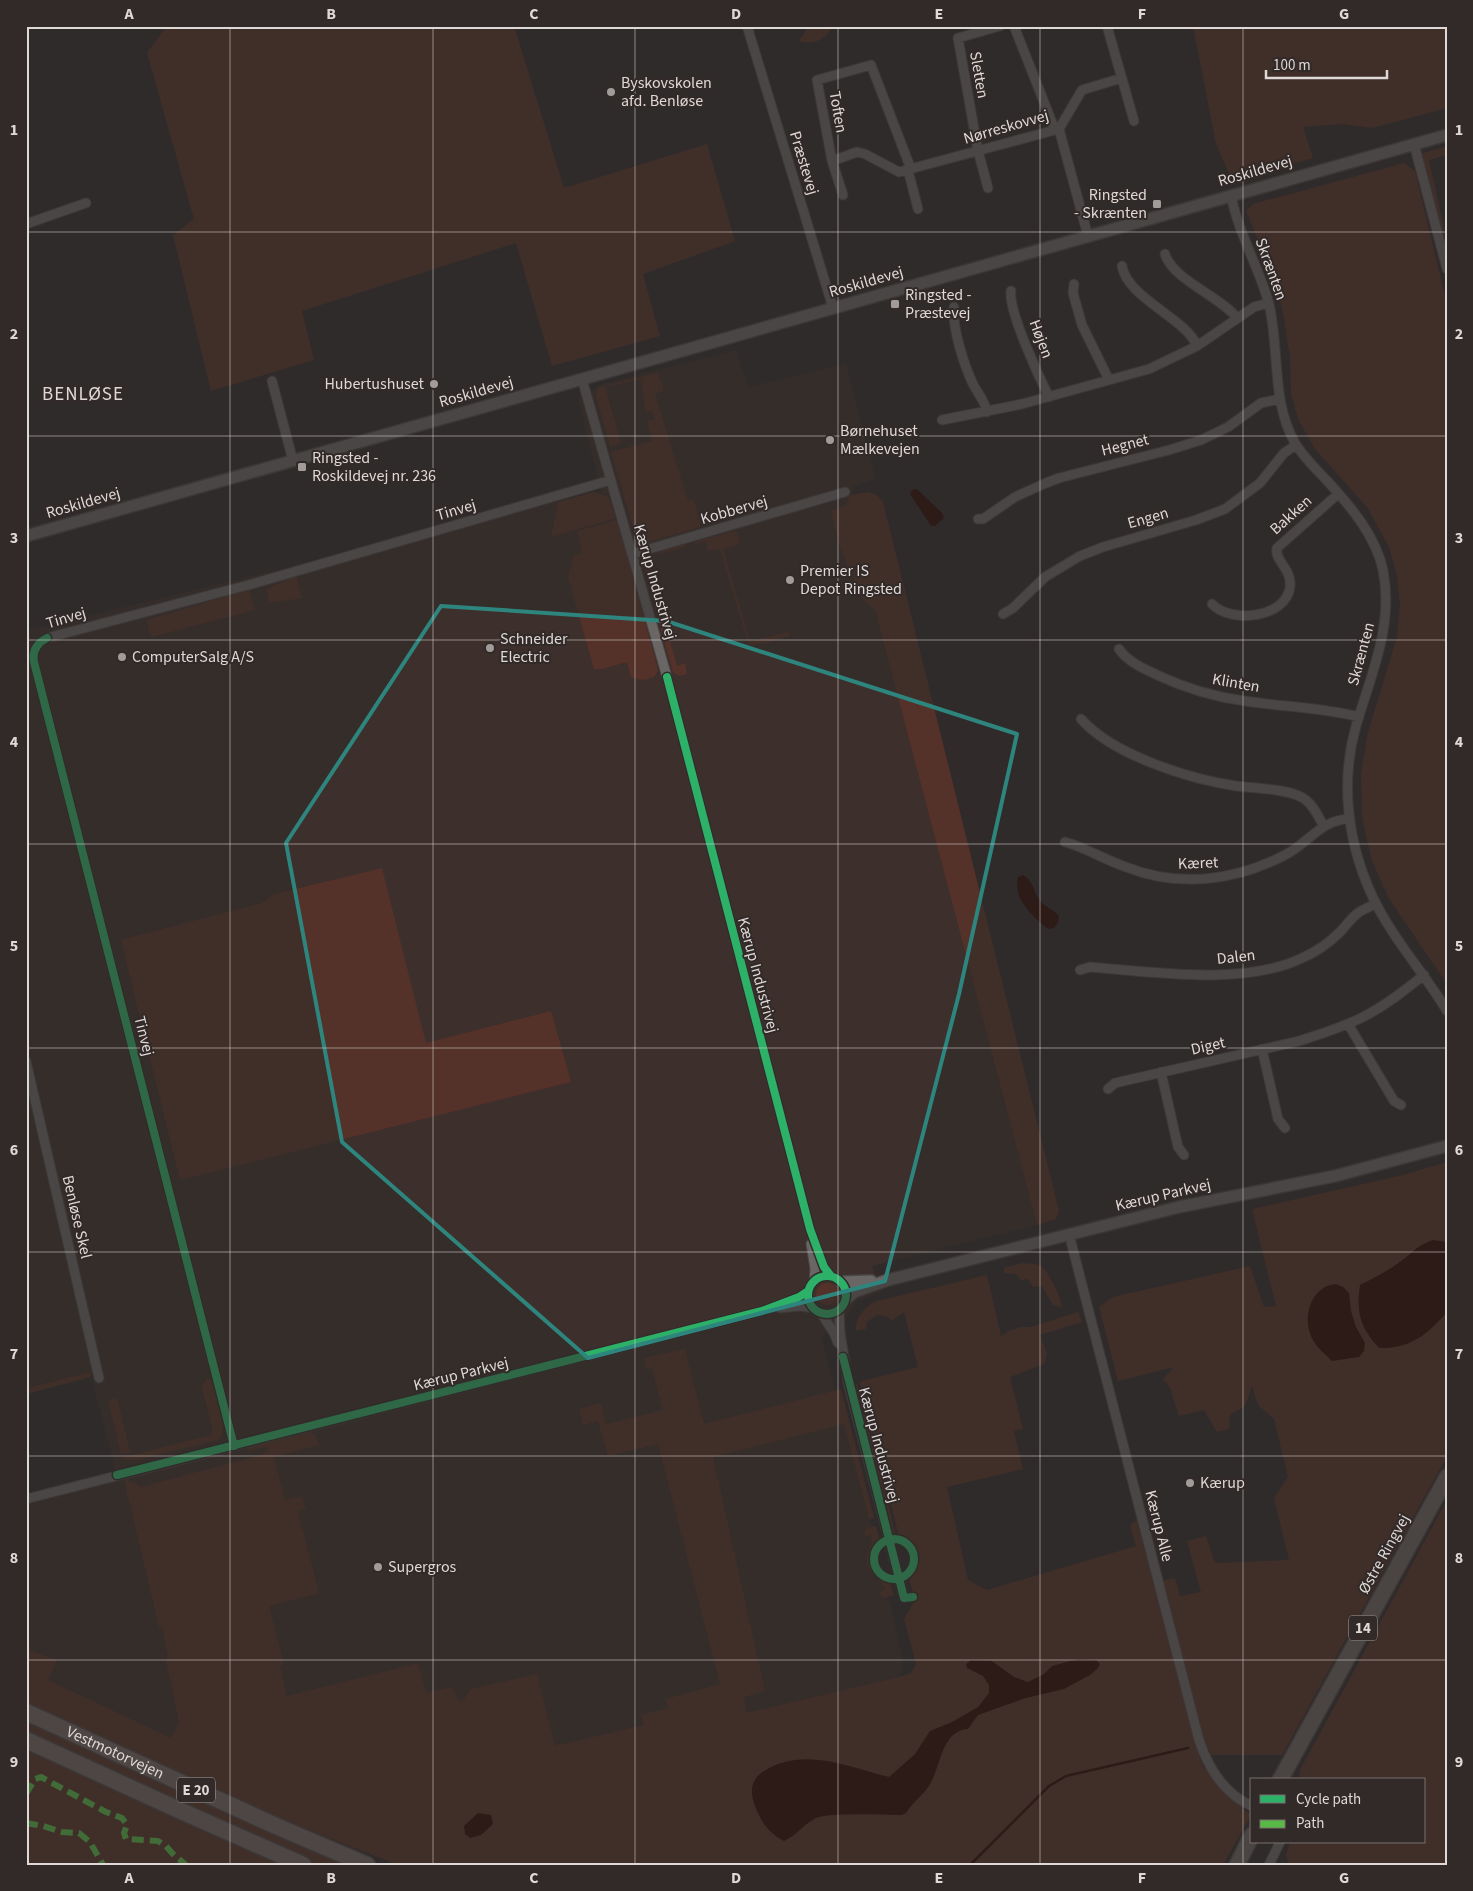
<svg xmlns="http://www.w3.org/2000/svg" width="1473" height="1891" font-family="'Source Sans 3',sans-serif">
<rect width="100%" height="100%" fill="#302b2a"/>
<path fill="#3d2f2c" d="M 736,350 L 748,387 L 846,364 L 876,479 L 854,486 L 847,505 L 831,511 L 840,548 L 861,598 L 875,609 L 1037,1225 L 872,1266 L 881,1292 L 857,1301 L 846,1319 L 821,1336 L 872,1528 L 867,1528 L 871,1534 L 873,1542 L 868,1552 L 867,1561 L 874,1577 L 883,1583 L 885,1590 L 884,1598 L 887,1597 L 890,1604 L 903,1661 L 899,1677 L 325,1813 L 47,1680 L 26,1649 L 26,1504 L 118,1480 L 90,1372 L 26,1387 L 26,1094 L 39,1091 L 26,1039 L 26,631 L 601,491 L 578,397 L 602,384 Z"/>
<path fill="#553229" d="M 169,26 L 514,26 L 564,188 L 707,144 L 735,241 L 643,274 L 660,336 L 552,366 L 516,243 L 302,311 L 314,360 L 211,391 L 173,235 L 194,219 L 147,53 L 166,27 Z
M 809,26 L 833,26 C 826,39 814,46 799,41 Z
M 1193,26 L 1447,26 L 1447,108 L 1372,128 L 1343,124 L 1303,127 L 1313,158 L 1232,180 L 1216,144 Z
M 1447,146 L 1447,155 L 1429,160 L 1447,242 L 1447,259 L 1421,156 L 1423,153 Z
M 1404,163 L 1415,171 L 1447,304 L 1447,984 L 1388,897 L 1371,858 L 1362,816 L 1361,774 L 1368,732 L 1397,637 L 1400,604 L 1397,576 L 1389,547 L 1367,507 L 1315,449 L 1299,421 L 1291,394 L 1290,358 L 1284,319 L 1276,282 L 1246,211 L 1253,204 Z
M 658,373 L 664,391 L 655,394 L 688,501 L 694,500 L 700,522 L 700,527 L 649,542 L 638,540 L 636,537 L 611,452 L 652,441 L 647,421 L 655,419 L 651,410 L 646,412 L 641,388 L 643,387 L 641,379 L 605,387 L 621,443 L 610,446 L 596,397 L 597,389 L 600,387 Z
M 594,492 L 608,497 L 616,518 L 551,537 L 558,502 Z
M 869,492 L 878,496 L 883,502 L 1057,1203 L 1059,1211 L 1056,1219 L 1037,1225 L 875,610 L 861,598 L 840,548 L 831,511 L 846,505 L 850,495 Z
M 617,520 L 657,666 L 658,671 L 654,677 C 645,680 640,681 631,677 L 627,662 L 602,669 L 594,669 L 568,577 L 573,556 L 582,553 L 577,531 Z
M 734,531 L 737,532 L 740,541 L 737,545 L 723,549 L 750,641 L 788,632 L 790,636 L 766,643 L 749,646 L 720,549 L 708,551 L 706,541 L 695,544 L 695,542 Z
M 685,544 L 685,547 L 655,555 L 649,566 L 677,666 L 685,663 L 687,674 L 679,676 L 673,672 L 645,572 C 647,551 667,550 685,544 Z
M 296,576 L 302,598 L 269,603 L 267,589 Z
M 249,590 L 255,610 L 151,637 L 146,620 Z
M 382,868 L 426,1043 L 551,1011 L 571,1082 L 180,1180 L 121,940 L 265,902 L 271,895 Z
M 1447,1162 L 1447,1456 L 1282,1755 L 1211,1755 L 1203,1738 L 1162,1581 L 1175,1578 L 1180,1596 L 1201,1592 L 1187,1541 L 1206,1536 L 1215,1563 L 1289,1560 L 1274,1498 L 1288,1477 L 1274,1419 L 1258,1405 L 1252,1386 L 1245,1406 L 1230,1415 L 1229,1429 L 1217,1432 L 1204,1410 L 1179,1416 L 1170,1388 L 1163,1379 L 1174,1367 L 1118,1381 L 1099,1307 L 1113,1297 L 1250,1266 L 1264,1307 L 1276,1306 L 1252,1209 L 1403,1175 Z
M 1021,1263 C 1027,1264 1036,1263 1041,1266 C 1048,1271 1061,1297 1062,1307 L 1053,1305 L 1042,1286 L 1033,1287 L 1028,1279 L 1021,1280 L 1016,1274 L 1004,1273 L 1004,1268 Z
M 987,1275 L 1001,1336 L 1009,1331 L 1021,1327 L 1031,1327 L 1078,1312 L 1082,1322 L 1040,1335 L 1047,1354 L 1044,1364 L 1010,1377 L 1023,1429 L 1014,1431 L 1023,1469 L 947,1487 L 968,1580 L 987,1590 L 1136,1546 L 1130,1525 L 1138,1519 L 1150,1570 L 1153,1570 L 1188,1707 L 1193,1738 L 1202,1764 L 1216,1785 L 1251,1815 L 1223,1865 L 399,1865 C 272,1818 149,1761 26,1702 L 26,1649 L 57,1660 L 48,1680 L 171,1738 L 179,1722 L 166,1661 L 168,1656 L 162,1628 L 159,1627 L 128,1496 L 127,1495 L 125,1480 L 128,1477 L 129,1482 L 134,1482 L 141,1487 L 262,1455 L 269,1449 L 267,1447 L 248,1451 L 248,1447 L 310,1431 L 315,1435 L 319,1445 L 274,1457 L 285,1500 L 302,1496 L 306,1509 L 298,1511 L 319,1593 L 269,1606 L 284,1664 L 280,1666 L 287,1696 L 418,1663 L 426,1693 L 453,1687 L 458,1700 L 464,1699 L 471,1689 L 537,1674 L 555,1746 L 644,1725 L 641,1715 L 668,1708 L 666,1699 L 720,1684 L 658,1444 L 608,1456 L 598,1421 L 583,1425 L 579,1409 L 601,1403 L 606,1424 L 663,1410 L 652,1368 L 646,1369 L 644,1358 L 685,1349 L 704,1424 L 841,1389 L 874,1518 L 869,1519 L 844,1424 L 713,1457 L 765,1691 L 744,1697 L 746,1713 L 899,1677 L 911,1673 L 916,1664 L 904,1619 L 915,1600 L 909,1579 L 915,1556 L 912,1547 L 899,1536 L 860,1383 L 861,1381 L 918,1367 L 904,1312 L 891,1321 L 888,1317 L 877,1315 L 867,1322 L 866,1329 L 856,1331 C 855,1317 865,1306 877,1301 Z
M816 1294a11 11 0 1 1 22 0a11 11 0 1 1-22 0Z
M 90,1372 L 91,1377 L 26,1394 L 26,1388 Z
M 205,1378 L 212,1380 C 216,1394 230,1429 219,1440 L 132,1461 L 131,1459 L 126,1460 L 121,1458 L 211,1435 L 213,1431 L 202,1388 L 202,1383 L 206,1382 Z
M 857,1384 L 896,1536 L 894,1537 L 855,1387 Z
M 117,1398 L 130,1452 L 121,1455 L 108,1400 Z
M 1447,1500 L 1447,1865 L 1289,1865 L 1286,1855 L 1290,1842 L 1424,1842 L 1424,1780 L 1299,1780 L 1300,1770 Z
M 876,1526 L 880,1542 C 867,1559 873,1570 889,1580 L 894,1595 L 884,1598 L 881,1596 L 879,1592 L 885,1590 C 882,1578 868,1575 867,1561 C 866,1550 874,1546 871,1535 L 865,1536 L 864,1532 L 867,1528 Z
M 26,1718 L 354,1865 L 316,1865 L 275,1847 L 26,1734 Z
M 26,1749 L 40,1756 L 281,1865 L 26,1865 Z"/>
<path fill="#2c0704" d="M 917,489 L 942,513 L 944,518 L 935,526 L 931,526 L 910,494 L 912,490 Z
M 1023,875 C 1033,881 1033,889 1038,898 C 1043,907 1054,909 1059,916 L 1058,923 L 1054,928 L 1049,929 L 1044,926 C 1030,913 1013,898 1018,877 Z
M 1433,1240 L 1447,1242 L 1447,1312 C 1427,1335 1410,1349 1379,1348 C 1360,1327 1356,1313 1360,1285 C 1374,1278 1388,1271 1401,1261 C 1414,1252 1417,1245 1433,1240 Z
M 1336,1284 L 1343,1287 L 1349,1293 L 1351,1311 L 1356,1327 L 1365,1343 L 1364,1351 L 1359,1357 L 1332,1361 C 1326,1355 1317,1348 1313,1340 C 1301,1320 1310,1286 1336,1284 Z
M 1078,1659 L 1096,1660 L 1100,1664 L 1097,1669 L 1090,1675 L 1064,1689 L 1026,1698 L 978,1715 L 968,1729 C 941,1730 941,1768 929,1786 C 922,1796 912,1803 906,1813 L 902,1815 C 883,1815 830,1812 816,1818 C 804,1824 797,1835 784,1841 C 766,1831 759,1819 753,1800 C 750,1787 753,1778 764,1771 C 803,1746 849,1767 889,1777 L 915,1754 L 930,1731 L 952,1722 L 978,1707 L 989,1693 L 989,1685 L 983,1676 L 967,1668 L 966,1664 L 971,1660 L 992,1661 L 1014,1677 L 1028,1682 L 1044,1674 L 1052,1666 Z
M 478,1813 L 491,1815 L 493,1824 L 481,1835 L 470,1838 L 465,1834 L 464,1826 Z"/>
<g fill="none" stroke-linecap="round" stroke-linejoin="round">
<path stroke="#2c0704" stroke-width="2.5" d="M 970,1865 L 1049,1786 L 1066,1776 L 1188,1748"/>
<g stroke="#4b4747" stroke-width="11">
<path id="minor" d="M 747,26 L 833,308
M 1014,26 L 1055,130
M 1107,26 L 1134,121
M 1059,129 L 1088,236
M 1414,144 L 1447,269
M 832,161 L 857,152 L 865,154 L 899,172 L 1055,130 L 1059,129 L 1082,90 L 1122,78
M 908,170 L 918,209
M 988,188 L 978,151 L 958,38 L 1000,26
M 843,195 L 832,161 L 817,80 L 871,65 L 911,169
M 1231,195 C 1238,233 1259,267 1269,304 C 1280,351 1271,401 1295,443 C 1304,458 1318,471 1330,484 C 1352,508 1376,537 1383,570 C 1394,626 1371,674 1356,726 C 1336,797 1353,874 1394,934 C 1411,960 1431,984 1447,1011
M 26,224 L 86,203
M 1165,254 C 1172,279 1221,297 1237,318
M 1122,266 C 1127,298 1186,318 1197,346
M 1074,284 L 1073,293 L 1082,325 L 1109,380
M 1011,291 C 1008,310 1039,377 1049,397
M 954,307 C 952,328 964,365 973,384 C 978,394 985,401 987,412
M 582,379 L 667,677 L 810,1229 L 824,1267 L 831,1276
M 272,381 L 293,461
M 942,420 L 1022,404 L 1149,369 L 1197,346 L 1254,307 L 1268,303
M 978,519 L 983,519 L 1015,497 L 1046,483 L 1059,478 L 1169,450 L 1201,440 L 1228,427 L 1261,403 L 1280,399
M 632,554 L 845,492
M 1212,604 C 1231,624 1286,618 1290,587 C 1292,568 1274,561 1277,548 L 1338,494
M 1003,614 L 1013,608 L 1045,577 L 1080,556 L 1103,547 L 1196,520 L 1225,509 L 1260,483 L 1284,453 L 1296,445
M 1119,649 C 1128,662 1143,668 1157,675 C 1185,688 1214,697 1245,701 C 1283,707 1321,707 1359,717
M 1081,719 C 1113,755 1189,779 1236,786 C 1254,788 1289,789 1303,798 C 1313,804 1318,816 1323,825
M 1065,842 C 1087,848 1105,860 1126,867 C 1179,888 1235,881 1285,855 C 1309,843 1321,819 1350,819
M 1080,970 L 1090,967 C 1153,972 1245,986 1302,958 C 1316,952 1329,943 1340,932 C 1346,926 1351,918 1358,913 C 1363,909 1370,907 1375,904
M 1348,1024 L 1394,1101 L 1401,1105
M 1262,1049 L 1278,1119 L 1285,1128
M 26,1061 L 99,1378
M 1161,1072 L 1178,1147 L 1184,1155
M 1108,1089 L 1115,1083 L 1299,1041 C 1321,1034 1344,1027 1365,1016 C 1386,1005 1405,990 1424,975
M 1069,1234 L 1199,1740 C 1208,1767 1224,1794 1252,1806
M 811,1244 L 815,1269 L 814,1281
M808 1295a19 19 0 1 1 38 0a19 19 0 1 1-38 0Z
M 780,1308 L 801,1306 L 813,1308
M 839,1310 L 840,1332 L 848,1382 L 904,1598
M 821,1313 L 834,1333 L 838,1343
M 234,1446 L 34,662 C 32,651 37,643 47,638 L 252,584 L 611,480
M 26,1499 L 762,1311 L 799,1297 L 808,1291
M 1269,1865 L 1280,1842"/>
</g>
<g stroke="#4b4747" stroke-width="14">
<path id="tertiary" d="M 26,536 L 1447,135
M 841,1282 L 871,1281
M 846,1299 L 854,1292 L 888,1280 L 1179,1207 L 1335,1176 L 1447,1146"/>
</g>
<g stroke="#4b4747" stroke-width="18">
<path id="primary" d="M 1280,1780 L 1447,1477
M 1237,1865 L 1252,1835"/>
</g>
<g stroke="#4b4747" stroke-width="19">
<g id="motorway">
<path id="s1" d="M 26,1712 L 276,1826 L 367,1865"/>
<path d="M 26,1740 L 181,1811 L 303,1865"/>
</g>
</g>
<use href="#minor" stroke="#6a6666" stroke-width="9"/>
<use href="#tertiary" stroke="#6a6666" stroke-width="11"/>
<use href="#primary" stroke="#6c6361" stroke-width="15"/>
<use href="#motorway" stroke="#726765" stroke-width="16"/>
<path stroke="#58b947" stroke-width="6" stroke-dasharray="12 6" stroke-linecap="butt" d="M 26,1794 L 35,1779 L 41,1777 L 106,1812 L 122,1818 L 127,1825 L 124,1833 L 126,1839 L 158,1841 L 166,1846 L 172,1853 L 186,1865
M 26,1823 L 43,1826 L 62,1832 L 79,1833 L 90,1842 L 103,1865"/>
<g stroke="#322a28" stroke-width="11">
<path id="cycleway" d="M 47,638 C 37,643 32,651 34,662 L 234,1446
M 667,677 L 810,1229 L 824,1267 L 831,1276
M808 1295a19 19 0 1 1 38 0a19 19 0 1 1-38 0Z
M 843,1357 L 904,1598 L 913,1597
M 117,1475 L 762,1311 L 799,1297 L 808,1291
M874 1559a20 20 0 1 1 40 0a20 20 0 1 1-40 0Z"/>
</g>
<use href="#cycleway" stroke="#2db169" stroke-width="8"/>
</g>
<path d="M0 0H1473V1891H0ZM 441,606 L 666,621 L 1017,734 L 959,994 L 885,1281 L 588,1358 L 342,1142 L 286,843 Z" fill="#302b2a" fill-opacity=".55" fill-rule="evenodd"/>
<path fill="none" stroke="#2e857e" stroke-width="4" stroke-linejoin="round" d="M 441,606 L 666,621 L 1017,734 L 959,994 L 885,1281 L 588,1358 L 342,1142 L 286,843 Z"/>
<path fill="none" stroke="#ded9d7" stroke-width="1" stroke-opacity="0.55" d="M 230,26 L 230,1865M 433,26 L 433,1865M 635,26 L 635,1865M 838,26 L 838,1865M 1040,26 L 1040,1865M 1243,26 L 1243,1865M 26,232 L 1447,232M 26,436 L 1447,436M 26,640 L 1447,640M 26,844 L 1447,844M 26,1048 L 1447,1048M 26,1252 L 1447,1252M 26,1456 L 1447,1456M 26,1660 L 1447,1660"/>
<g fill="#a19c9a" stroke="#322a28" stroke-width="2">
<circle cx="611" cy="92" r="5"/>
<rect x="1152" y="199" width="10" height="10" rx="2.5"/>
<rect x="890" y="299" width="10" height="10" rx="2.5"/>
<circle cx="434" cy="384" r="5"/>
<circle cx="830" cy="440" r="5"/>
<rect x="297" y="462" width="10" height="10" rx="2.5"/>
<circle cx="790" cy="580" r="5"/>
<circle cx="490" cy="648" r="5"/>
<circle cx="122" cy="657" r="5"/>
<circle cx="1190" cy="1483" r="5"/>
<circle cx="378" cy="1567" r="5"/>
</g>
<g text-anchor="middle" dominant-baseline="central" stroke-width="4" stroke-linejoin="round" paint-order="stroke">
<g fill="#322a28" stroke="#aaa4a2" stroke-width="1">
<rect x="1349" y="1615.5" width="28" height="25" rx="4"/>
<rect x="177" y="1777.5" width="38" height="25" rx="4"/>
</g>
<g font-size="15" font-weight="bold" fill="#ded9d7">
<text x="1363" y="1628">14</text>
<text x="196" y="1790">E 20</text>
</g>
<g font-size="16" fill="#ded9d7" stroke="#322a28">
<text transform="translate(979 75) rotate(80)">Sletten</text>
<text transform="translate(838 112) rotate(80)">Toften</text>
<text transform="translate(1006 127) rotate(-16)">Nørreskovvej</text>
<text transform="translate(804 163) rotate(73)">Præstevej</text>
<text transform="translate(1255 171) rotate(-16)">Roskildevej</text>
<text transform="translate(1271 269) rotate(70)">Skrænten</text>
<text transform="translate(866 282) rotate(-16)">Roskildevej</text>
<text transform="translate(1041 339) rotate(69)">Højen</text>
<text transform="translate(476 392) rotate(-16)">Roskildevej</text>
<text transform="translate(1125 445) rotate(-14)">Hegnet</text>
<text transform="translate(83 503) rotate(-16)">Roskildevej</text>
<text transform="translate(456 510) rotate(-16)">Tinvej</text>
<text transform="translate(734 510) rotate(-16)">Kobbervej</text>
<text transform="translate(1291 515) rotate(-42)">Bakken</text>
<text transform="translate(1148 518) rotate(-16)">Engen</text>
<text transform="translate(655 582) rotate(74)">Kærup Industrivej</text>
<text transform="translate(66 618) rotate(-16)">Tinvej</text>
<text transform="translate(1361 654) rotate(-75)">Skrænten</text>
<text transform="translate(1236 683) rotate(10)">Klinten</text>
<text transform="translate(1198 863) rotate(-2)">Kæret</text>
<text transform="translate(1236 957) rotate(-6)">Dalen</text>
<text transform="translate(758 975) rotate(75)">Kærup Industrivej</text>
<text transform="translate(144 1036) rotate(76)">Tinvej</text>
<text transform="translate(1208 1046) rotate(-13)">Diget</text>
<text transform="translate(1163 1195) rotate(-13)">Kærup Parkvej</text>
<text transform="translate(77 1217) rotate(77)">Benløse Skel</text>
<text transform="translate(461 1374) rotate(-14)">Kærup Parkvej</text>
<text transform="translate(879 1445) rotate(75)">Kærup Industrivej</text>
<text transform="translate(1159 1526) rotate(76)">Kærup Alle</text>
<text transform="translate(1384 1554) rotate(-61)">Østre Ringvej</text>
<text stroke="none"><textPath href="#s1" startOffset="98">Vestmotorvejen</textPath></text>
</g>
<g font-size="16" fill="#ded9d7" stroke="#322a28" text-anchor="start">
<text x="621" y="83">Byskovskolen<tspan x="621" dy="18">afd. Benløse</tspan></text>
<text x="1147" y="195" text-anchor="end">Ringsted<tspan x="1147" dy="18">- Skrænten</tspan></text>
<text x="905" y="295">Ringsted -<tspan x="905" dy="18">Præstevej</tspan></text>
<text x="424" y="384" text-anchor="end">Hubertushuset</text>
<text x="840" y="431">Børnehuset<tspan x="840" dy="18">Mælkevejen</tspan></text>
<text x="312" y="458">Ringsted -<tspan x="312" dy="18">Roskildevej nr. 236</tspan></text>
<text x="800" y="571">Premier IS<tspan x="800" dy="18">Depot Ringsted</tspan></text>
<text x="500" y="639">Schneider<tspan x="500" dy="18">Electric</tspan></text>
<text x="132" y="657">ComputerSalg A/S</text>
<text x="1200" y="1483">Kærup</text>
<text x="388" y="1567">Supergros</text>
</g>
<g font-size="19" letter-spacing="1" fill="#ded9d7" stroke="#322a28">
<text x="83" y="394">BENLØSE</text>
</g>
</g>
<rect width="1473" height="1891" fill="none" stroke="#322a28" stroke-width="55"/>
<rect x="1250" y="1778" width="175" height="65" fill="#322a28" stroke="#77706e"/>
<rect x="1260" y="1795" width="25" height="8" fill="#2db169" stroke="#77706e"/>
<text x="1296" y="1804" font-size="15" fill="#ded9d7">Cycle path</text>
<rect x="1260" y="1820" width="25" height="8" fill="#58b947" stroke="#77706e"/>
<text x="1296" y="1828" font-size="15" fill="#ded9d7">Path</text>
<path d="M1266 70v8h121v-8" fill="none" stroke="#ded9d7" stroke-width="2.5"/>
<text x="1273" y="70" font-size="15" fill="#ded9d7" stroke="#322a28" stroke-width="4" paint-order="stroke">100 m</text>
<rect x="28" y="28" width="1418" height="1836" fill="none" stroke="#ded9d7" stroke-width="2"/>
<g font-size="16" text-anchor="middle" font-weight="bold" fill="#ded9d7">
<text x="129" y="19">A</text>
<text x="331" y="19">B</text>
<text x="534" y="19">C</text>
<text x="736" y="19">D</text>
<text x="939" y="19">E</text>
<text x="1142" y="19">F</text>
<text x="1344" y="19">G</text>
<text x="14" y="135">1</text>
<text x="1459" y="135">1</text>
<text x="14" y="339">2</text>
<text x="1459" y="339">2</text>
<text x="14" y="543">3</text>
<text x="1459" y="543">3</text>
<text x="14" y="747">4</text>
<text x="1459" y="747">4</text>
<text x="14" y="951">5</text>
<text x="1459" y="951">5</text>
<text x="14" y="1155">6</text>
<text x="1459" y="1155">6</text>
<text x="14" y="1359">7</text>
<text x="1459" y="1359">7</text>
<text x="14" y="1563">8</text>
<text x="1459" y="1563">8</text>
<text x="14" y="1767">9</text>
<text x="1459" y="1767">9</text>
<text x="129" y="1883">A</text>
<text x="331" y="1883">B</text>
<text x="534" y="1883">C</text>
<text x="736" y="1883">D</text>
<text x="939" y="1883">E</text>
<text x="1142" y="1883">F</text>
<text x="1344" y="1883">G</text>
</g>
</svg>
